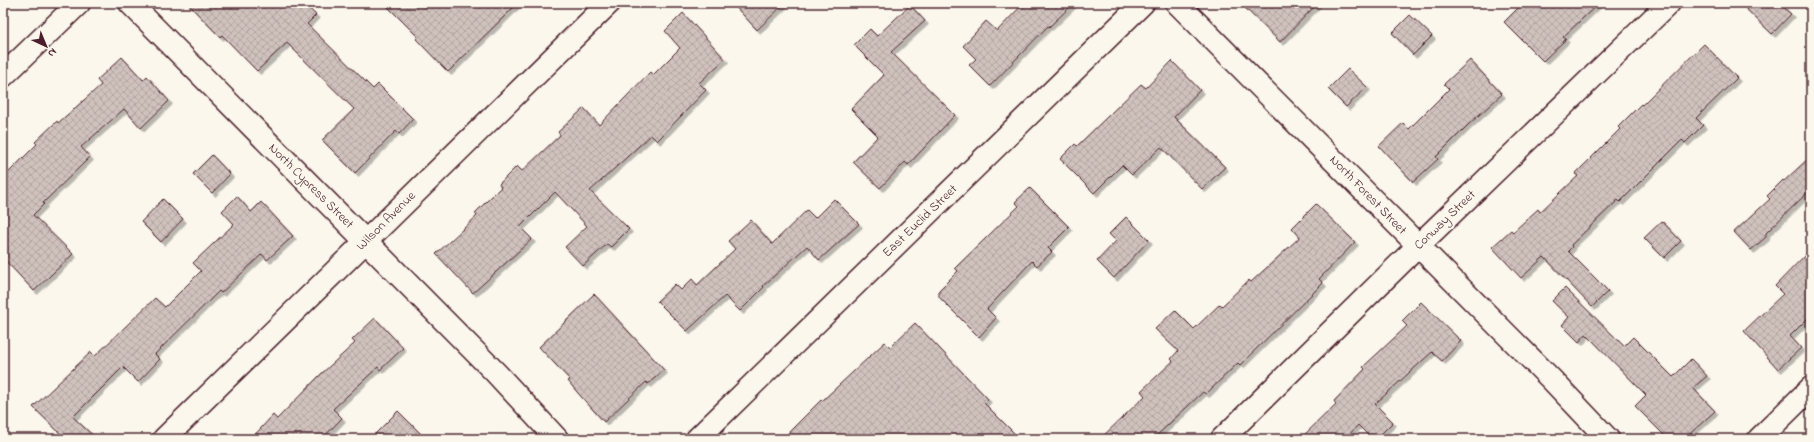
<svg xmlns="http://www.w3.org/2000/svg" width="1814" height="442" font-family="'Indie Flower',sans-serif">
<defs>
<pattern id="building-cross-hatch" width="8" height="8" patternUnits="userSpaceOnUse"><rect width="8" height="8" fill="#cfc2bc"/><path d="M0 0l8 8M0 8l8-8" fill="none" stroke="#b3a6a2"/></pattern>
<filter id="shadow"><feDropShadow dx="3.5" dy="3.5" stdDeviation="0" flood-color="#0004"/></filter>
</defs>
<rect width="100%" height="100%" fill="#fbf7ec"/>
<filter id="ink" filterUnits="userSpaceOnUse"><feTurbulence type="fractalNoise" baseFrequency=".025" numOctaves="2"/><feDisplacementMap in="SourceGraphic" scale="8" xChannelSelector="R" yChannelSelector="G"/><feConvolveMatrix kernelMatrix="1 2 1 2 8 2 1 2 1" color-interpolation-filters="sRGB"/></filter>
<g filter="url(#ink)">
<path fill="url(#building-cross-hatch)" stroke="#4a1f2b" filter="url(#shadow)" d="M 187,3 L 303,3 L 316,15 L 307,24 L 373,89 L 378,84 L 413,119 L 399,134 L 396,131 L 355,173 L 322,140 L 354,109 L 287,43 L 257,71 L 222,35 L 220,37 Z
M 384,3 L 518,3 L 448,72 L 416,39 L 418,37 Z
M 732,3 L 785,3 L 757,30 Z
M 1024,3 L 1074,3 L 1049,27 L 1048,26 L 990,86 L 969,65 L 976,59 L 963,46 L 986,21 L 997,31 Z
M 1240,3 L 1318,3 L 1280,42 Z
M 1523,3 L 1599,3 L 1563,37 L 1566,39 L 1543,61 L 1504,22 Z
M 1740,3 L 1779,3 L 1791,14 L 1772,34 Z
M 910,5 L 925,21 L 891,52 L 955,115 L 908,165 L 905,162 L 880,188 L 853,162 L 878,136 L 851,109 L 884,75 L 854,45 L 870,29 L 877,36 Z
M 683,13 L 725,59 L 699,83 L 706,90 L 657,141 L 651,135 L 590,191 L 629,229 L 611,247 L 607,244 L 583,266 L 565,247 L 587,226 L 555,192 L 520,227 L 532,239 L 473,293 L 436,254 L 477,216 L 475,213 L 501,187 L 499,184 L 517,166 L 522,171 L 560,135 L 558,132 L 584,108 L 599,125 L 650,72 L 653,75 L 680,48 L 665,31 Z
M 1410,15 L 1432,36 L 1413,55 L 1392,33 Z
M 1704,44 L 1737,78 L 1696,118 L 1703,125 L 1685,143 L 1682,140 L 1620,202 L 1618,200 L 1571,245 L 1572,247 L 1568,251 L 1608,291 L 1592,307 L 1544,257 L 1521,278 L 1492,247 L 1511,230 L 1513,232 L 1538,209 L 1540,212 L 1578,176 L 1575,174 L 1620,129 L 1618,127 L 1641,104 L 1642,105 Z
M 122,57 L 143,80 L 147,76 L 169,101 L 141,128 L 124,109 L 81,147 L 90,157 L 43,203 L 44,204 L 33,215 L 73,254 L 34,291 L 3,258 L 3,178 L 37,144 L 35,142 L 57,121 L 58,123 L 101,85 L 97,80 Z
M 1470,60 L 1502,94 L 1467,126 L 1436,157 L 1438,159 L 1413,182 L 1379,146 L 1403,123 L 1409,129 L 1449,89 L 1444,84 Z
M 1172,61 L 1200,90 L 1174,117 L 1225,167 L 1202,189 L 1161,147 L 1132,175 L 1122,165 L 1094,193 L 1060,159 L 1075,144 L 1077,146 L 1141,84 L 1146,88 Z
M 1348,69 L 1367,87 L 1346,107 L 1328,89 Z
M 212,155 L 230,174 L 212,193 L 193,174 Z
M 1811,156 L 1811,189 L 1766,233 L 1766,237 L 1751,250 L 1734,232 L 1770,199 L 1767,196 L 1783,180 L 1784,181 Z
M 1030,188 L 1069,227 L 1048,248 L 1052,252 L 1037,266 L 1032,261 L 987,309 L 996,318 L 979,337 L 939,297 L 939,290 L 958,271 L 955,268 L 1019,206 L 1015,202 Z
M 237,196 L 251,212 L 261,202 L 293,236 L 267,260 L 262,254 L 221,293 L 219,291 L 155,354 L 160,359 L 138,382 L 123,367 L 73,417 L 97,439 L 66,439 L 33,407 L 91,352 L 95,356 L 155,298 L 165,307 L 201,271 L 193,263 L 234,224 L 222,211 Z
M 163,199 L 183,219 L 161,242 L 141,222 Z
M 834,199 L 859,224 L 819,260 L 807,246 L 763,286 L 764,287 L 740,311 L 725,296 L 687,331 L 657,301 L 675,284 L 681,290 L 692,279 L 697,285 L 735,249 L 728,241 L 751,220 L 772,244 L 807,210 L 815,218 Z
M 1316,204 L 1355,242 L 1319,279 L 1323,283 L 1240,365 L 1238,363 L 1206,394 L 1203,392 L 1153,439 L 1100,439 L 1145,396 L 1141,391 L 1173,361 L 1171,359 L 1178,351 L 1155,329 L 1175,310 L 1194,329 L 1220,304 L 1222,306 L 1249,280 L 1251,282 L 1300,237 L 1292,228 Z
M 1126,217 L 1149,240 L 1114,278 L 1097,261 L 1116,241 L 1109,234 Z
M 1662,221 L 1681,241 L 1664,258 L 1644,238 Z
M 1811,249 L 1811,315 L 1790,336 L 1801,348 L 1778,369 L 1744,331 L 1783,294 L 1775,286 Z
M 1565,288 L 1624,346 L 1633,337 L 1673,377 L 1691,359 L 1707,376 L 1693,388 L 1715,411 L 1684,439 L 1668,439 L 1635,406 L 1646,395 L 1586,334 L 1579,342 L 1562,325 L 1569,317 L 1552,301 Z
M 594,294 L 664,370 L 648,384 L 646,382 L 604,422 L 577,392 L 568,381 L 570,380 L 539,347 Z
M 1421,302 L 1461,341 L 1442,361 L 1432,352 L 1375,404 L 1393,422 L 1376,439 L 1372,439 L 1358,425 L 1345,439 L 1300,439 L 1336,404 L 1334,401 L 1365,369 L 1363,367 L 1407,326 L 1402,321 Z
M 375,318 L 403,348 L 380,370 L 378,367 L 333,409 L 342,418 L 322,439 L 251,439 L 273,415 L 277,419 L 320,375 L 355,343 L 352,340 Z
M 915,323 L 988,399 L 984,403 L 1020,439 L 782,439 L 821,400 L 822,401 L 885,342 L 890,347 Z
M 398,411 L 426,439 L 370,439 Z"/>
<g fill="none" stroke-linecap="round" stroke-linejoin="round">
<g stroke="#4a1f2b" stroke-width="25">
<path id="minor" d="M 130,3 L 496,373 L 557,439
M 1177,3 L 1552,380 L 1608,439
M 3,76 L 79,3
M 164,439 L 609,3
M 697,439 L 1143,3
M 1222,439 L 1418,246 L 1669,3
M 1759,439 L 1811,388"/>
</g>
<use href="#minor" stroke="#fbf7ec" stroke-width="22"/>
</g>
</g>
<g text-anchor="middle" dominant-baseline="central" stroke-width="4" stroke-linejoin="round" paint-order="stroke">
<g font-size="13" fill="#4a1f2b" stroke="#fbf7ec">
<text transform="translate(311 186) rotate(45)">North Cypress Street</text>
<text transform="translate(1368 195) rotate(46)">North Forest Street</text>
<text transform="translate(1445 220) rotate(-44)">Conway Street</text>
<text transform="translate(386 221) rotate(-45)">Wilson Avenue</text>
<text transform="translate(920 221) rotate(-44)">East Euclid Street</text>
</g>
</g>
<rect width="1814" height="442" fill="none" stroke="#fbf7ec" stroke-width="16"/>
<rect x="8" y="8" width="1798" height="426" fill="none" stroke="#4a1f2b" stroke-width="1.5" filter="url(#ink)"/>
<g transform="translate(46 46) rotate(136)" stroke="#fbf7ec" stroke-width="3" paint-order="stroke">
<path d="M0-3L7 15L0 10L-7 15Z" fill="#4a1f2b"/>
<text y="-6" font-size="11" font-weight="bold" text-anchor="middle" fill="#4a1f2b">N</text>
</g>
</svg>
